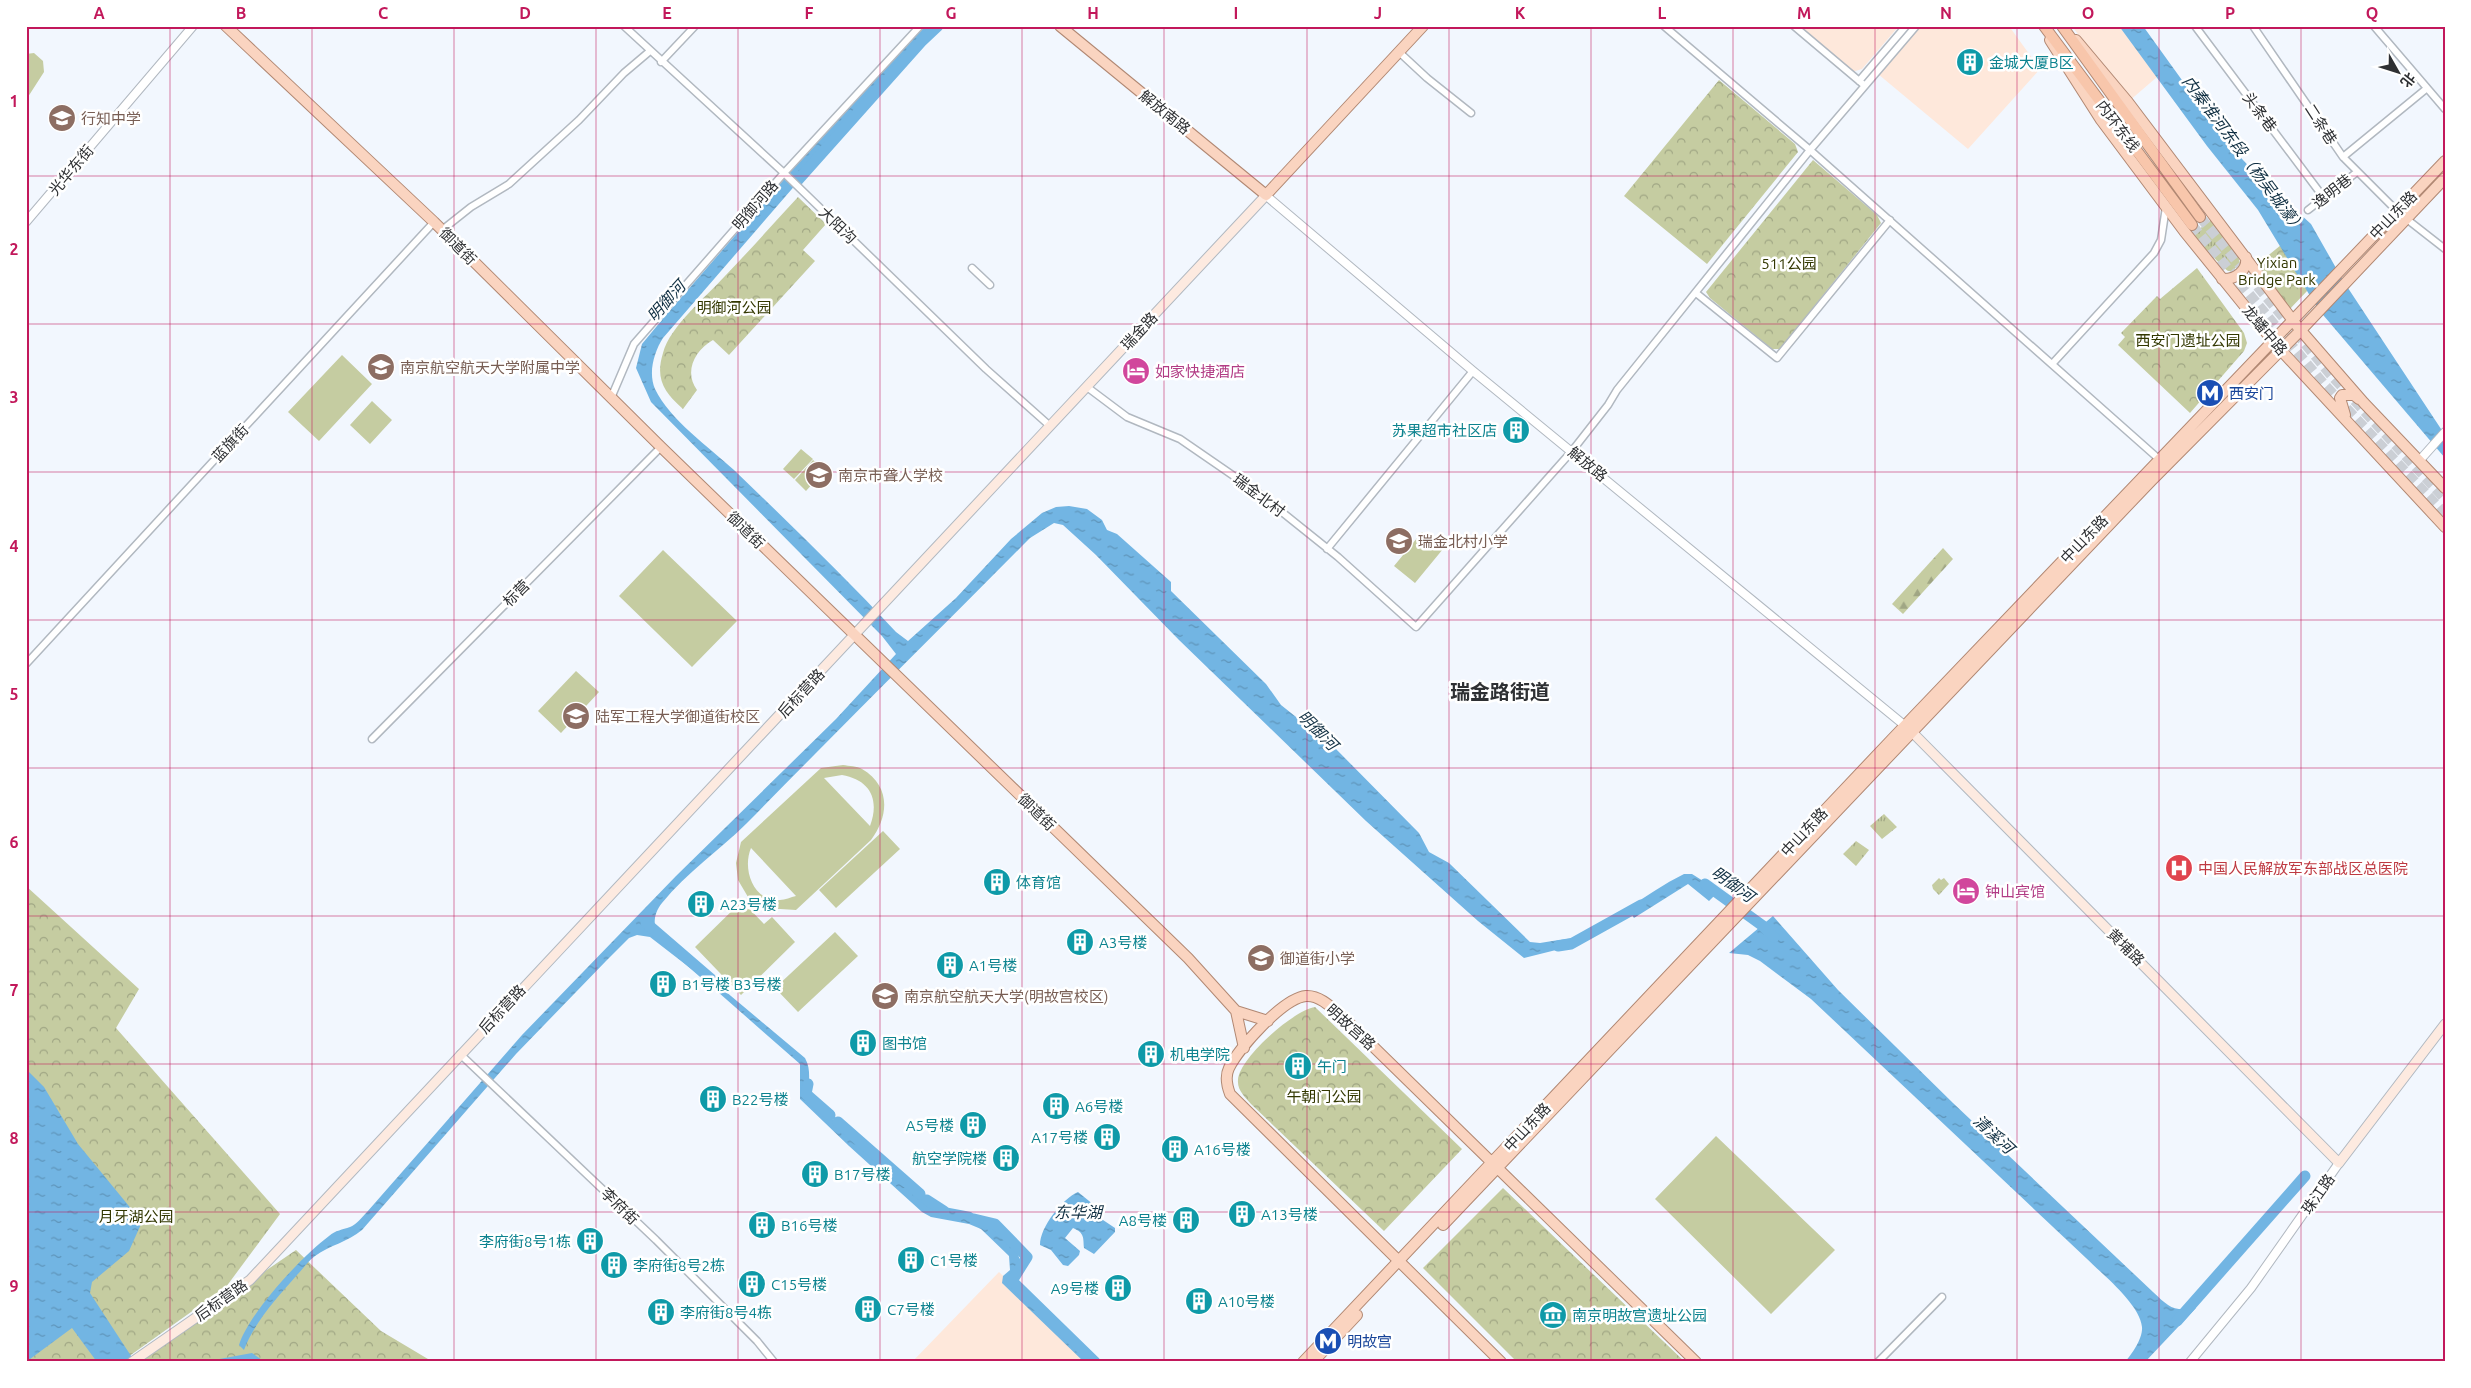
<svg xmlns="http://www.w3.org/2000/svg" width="2471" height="1388" font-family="Ubuntu,'Noto Sans SC',sans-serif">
<defs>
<pattern id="grass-tufts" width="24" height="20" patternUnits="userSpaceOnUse" patternTransform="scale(1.25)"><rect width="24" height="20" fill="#c5cca1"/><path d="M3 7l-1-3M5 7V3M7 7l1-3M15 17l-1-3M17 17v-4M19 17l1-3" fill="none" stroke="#a0a684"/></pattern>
<pattern id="forest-firs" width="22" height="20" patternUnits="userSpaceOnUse" patternTransform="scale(1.25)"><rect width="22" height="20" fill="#c5cca1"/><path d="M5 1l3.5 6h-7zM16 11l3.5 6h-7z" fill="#a0a684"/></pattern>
<pattern id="park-crowns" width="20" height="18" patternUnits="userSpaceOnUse" patternTransform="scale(1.25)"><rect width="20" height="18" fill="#c5cca1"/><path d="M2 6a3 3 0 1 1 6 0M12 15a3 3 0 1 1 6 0" fill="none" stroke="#a0a684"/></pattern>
<pattern id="water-ripples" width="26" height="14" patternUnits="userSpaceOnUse" patternTransform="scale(1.25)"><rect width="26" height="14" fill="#72b5e3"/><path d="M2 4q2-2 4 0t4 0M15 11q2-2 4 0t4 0" fill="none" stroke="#5e94b9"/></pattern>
</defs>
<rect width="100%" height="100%" fill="#f2f7fe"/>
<path fill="#fee8db" d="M 1799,26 L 1899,26 L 1862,69 L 1852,72 Z
M 1920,26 L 2009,26 L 2040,69 L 1968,149 L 1878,74 Z
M 2072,26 L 2119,26 L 2157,77 L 2128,102 Z
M 999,1272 L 1093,1362 L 912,1362 Z"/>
<path fill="url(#grass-tufts)" d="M 2213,218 L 2238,256 L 2240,263 L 2233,271 L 2228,271 L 2224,268 L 2192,235 Z
M 1884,814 L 1897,827 L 1882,839 L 1870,826 Z
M 1856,841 L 1869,850 L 1856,866 L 1843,854 Z
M 1939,878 L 1941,880 L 1944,878 L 1949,884 L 1939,895 L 1933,889 L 1932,885 Z"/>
<path fill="url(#forest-firs)" d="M 1943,548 L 1953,559 L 1903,614 L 1892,604 Z"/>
<path fill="url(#park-crowns)" d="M 1719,80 L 1795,144 L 1798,152 L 1707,264 L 1624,196 Z
M 1813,160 L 1877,215 L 1881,223 L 1780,349 L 1772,349 L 1710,298 L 1706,292 Z
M 798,197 L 826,224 L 803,250 L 815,261 L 729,355 L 713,340 C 694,351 684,372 697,390 L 683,409 C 664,392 655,379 663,353 C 670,326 707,296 725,276 C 750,250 774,223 798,197 Z
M 2281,245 L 2308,290 L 2287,312 L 2254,267 Z
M 2197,268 L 2244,333 L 2247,343 L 2244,351 L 2190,413 L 2118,345 L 2125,337 L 2121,333 L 2157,296 L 2160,299 Z
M 26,886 L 139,989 L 116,1028 L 280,1214 L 226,1287 L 121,1362 L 26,1362 Z
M 1315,1007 L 1462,1149 L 1384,1231 L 1251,1104 C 1245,1097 1237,1090 1238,1080 C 1239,1058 1294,1010 1315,1007 Z
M 1503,1188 L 1685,1362 L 1517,1362 L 1423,1268 Z
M 296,1250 L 381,1331 L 433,1362 L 132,1362 Z"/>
<path fill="#c5cca1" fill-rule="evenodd" d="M 34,53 L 43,61 L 44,72 L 26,100 L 26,54 Z
M 342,355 L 372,384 L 319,441 L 288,412 Z
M 372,401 L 392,420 L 370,444 L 350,425 Z
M 801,449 L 813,459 L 794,479 L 783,469 Z
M 813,460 L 825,470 L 806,491 L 795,480 Z
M 1422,532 L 1443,549 L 1415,583 L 1394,566 Z
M 663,550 L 737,621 L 692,667 L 619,596 Z
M 576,671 L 599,692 L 561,733 L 538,711 Z
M 843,765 C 849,766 857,766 862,769 C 891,786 889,816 871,840 L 796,910 L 765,908 L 748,897 L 738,880 L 736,863 L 741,842 L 821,768 ZM 842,775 C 870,780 880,799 870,826 L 824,778 ZM 751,848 L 796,896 C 791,897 785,900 780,900 C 753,902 742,869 751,848 Z
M 883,831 L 900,849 L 836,908 L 819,890 Z
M 742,901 L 764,924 L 772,917 L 795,942 L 741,995 L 695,947 Z
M 835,932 L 858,956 L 798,1012 L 775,988 Z
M 1716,1136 L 1835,1250 L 1771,1314 L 1655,1199 Z"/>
<path fill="url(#water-ripples)" d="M 917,26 L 946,26 L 928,36 L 914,48 L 663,338 C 654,352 648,373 655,389 C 670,420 709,447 734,470 C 789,523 844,576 896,632 L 908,641 L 956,598 L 1011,539 L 1042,513 L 1056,507 L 1069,506 L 1087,509 L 1102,520 L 1107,530 L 1117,534 L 1171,582 L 1171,591 L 1266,684 L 1281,705 L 1335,748 L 1419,833 L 1429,852 L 1449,863 L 1530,942 L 1540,943 L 1571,938 L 1572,946 L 1524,958 L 1478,921 L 1366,821 L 1179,640 L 1096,555 L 1063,525 L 1054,523 L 1030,538 C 936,633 841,727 747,823 C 720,850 687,872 662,903 C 654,913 653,923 657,934 L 805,1058 C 813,1072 806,1085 811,1099 L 900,1182 L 922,1198 L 939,1206 L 971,1212 L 998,1231 L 1016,1249 L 1020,1260 L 1013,1281 L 1095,1362 L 1084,1362 L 1002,1283 L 1003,1276 L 1010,1270 L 1009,1256 L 981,1229 L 969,1224 L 931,1217 L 922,1212 L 849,1146 L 800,1099 L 800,1064 L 694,971 L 650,937 L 637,935 L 629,938 L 606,961 L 516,1054 L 362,1230 C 348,1242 330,1245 315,1256 C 308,1261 303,1269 297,1275 C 277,1298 255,1321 244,1350 L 239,1345 C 249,1313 302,1256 329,1236 C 336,1230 342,1230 350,1227 C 356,1225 362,1217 367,1212 L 522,1035 L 676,876 L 836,719 L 896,654 L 882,636 L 651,402 L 636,368 L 642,344 L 666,315 Z
M 2119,26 L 2143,26 L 2228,144 L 2258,176 L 2311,224 L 2344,282 L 2445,435 L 2445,458 L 2318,309 L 2258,210 L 2207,146 Z
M 1684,874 L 1692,874 L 1719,891 L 1709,901 L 1688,884 L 1634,918 L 1627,909 C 1646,896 1664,884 1684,874 Z
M 1773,916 L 1838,990 L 1953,1103 L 2153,1292 C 2169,1307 2173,1312 2196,1308 L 2145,1362 L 2125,1362 C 2132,1354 2143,1338 2142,1327 C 2140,1304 2102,1274 2086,1258 L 1811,999 L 1760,961 L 1748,955 L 1729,953 Z
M 26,1069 L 44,1087 L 78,1144 L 142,1222 L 129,1251 L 92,1282 L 90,1293 L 135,1362 L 97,1362 L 72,1328 L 26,1362 Z
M 1078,1192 L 1094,1205 L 1103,1220 L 1115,1228 L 1115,1232 L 1094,1254 L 1084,1248 C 1083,1238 1085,1233 1073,1228 L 1065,1238 L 1080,1251 L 1079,1255 L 1068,1266 L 1063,1265 L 1051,1250 L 1040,1245 C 1040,1227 1062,1199 1078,1192 Z
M 252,1353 L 265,1362 L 211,1362 L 214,1360 Z"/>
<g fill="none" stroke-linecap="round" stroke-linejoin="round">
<path stroke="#72b5e3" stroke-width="11" d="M 798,180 L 921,42 L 938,26
M 1705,884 L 1763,926 L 1774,937
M 646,923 L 711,979
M 1558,946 L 1571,944 L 1641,905
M 808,1084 L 806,1094 L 830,1115
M 838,1122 L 920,1194
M 927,1200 L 944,1211
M 974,1219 L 995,1224 L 1027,1257 L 1012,1281 L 1095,1362
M 2177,1321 L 2305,1176"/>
<path stroke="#cbcfd5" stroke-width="10" stroke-dasharray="10 5" stroke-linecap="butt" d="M 2200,217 L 2330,374 L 2445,499
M 2192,225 L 2323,383 L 2445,514"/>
<g stroke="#b1b8c0" stroke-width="9">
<path id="minor" d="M 624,26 L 784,173 L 986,369 L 1050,426
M 1664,26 L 1810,150 L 2160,460
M 1794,26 L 1864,85
M 2195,26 L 2324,198
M 2253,26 L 2343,157 L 2399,213 L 2445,249
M 2374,26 L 2445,109
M 1399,52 L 1427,78 L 1471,113
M 661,62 L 695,26
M 1859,81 L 1906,26
M 2343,157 L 2426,89
M 2308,210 L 2357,172
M 442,230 L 471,207 L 509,184 L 579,120 L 624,73 L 650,51
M 972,268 L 990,285
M 1696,293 L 1777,358 L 1890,220
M 2053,363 L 2154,253 L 2161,240 L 2166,207
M 1087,387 L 1127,417 L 1180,439 L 1257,492 L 1338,557 L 1416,627 L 1572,451 L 1608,405 L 1617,390 L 1810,150 L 1916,26
M 611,398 L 634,344 L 784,173 L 920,26
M 1327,549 L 1473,371
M 26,664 L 434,222
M 372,739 L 661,447
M 460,1054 L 656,1240 L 757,1341 L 774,1362
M 1878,1362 L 1942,1297"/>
</g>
<g stroke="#b1b8c0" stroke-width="10">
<path id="tertiary" d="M 1263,193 L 1473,371 L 1909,729
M 26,222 L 193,26
M 2419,461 L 2445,432
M 2190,1362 L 2251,1288 L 2339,1163"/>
</g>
<g stroke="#b1b8c0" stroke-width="11">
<path id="secondary" d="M 1912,732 L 2339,1163 L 2445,1024
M 132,1362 L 250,1280 L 1270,191"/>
</g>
<g stroke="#b18873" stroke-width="12">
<path id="primary" d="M 226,26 L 434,222 L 661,447 L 1188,958 L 1236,1011 L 1244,1048
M 1060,26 L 1266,195 L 1423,26
M 2050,40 L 2101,120 L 2184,231 L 2277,346 L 2445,527
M 2076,40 L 2128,102 L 2297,326 L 2364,403 L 2445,488
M 2222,279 C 2236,280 2248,270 2246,257
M 2345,415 L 2340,398 L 2342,395 L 2354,395 L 2359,399
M 1236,1011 L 1268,1021
M 1443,1225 L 2151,481 L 2301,330 L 2445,178
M 1303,1362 L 1893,738 L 2445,161
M 1313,1362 L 1357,1315
M 1501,1362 L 1230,1094 C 1227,1086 1225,1076 1229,1068 C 1239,1048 1283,998 1306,996 C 1321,995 1334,1010 1345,1019 L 1696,1362"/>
</g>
<g stroke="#b18873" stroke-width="12">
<path id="trunk" d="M 2044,26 L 2192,225
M 2062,26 L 2200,217"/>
</g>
<use href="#minor" stroke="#fff" stroke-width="6"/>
<use href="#tertiary" stroke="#fff" stroke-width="8"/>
<use href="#secondary" stroke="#fdeae0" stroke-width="9"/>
<use href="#primary" stroke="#fad4c0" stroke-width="10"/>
<use href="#trunk" stroke="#f8c6ab" stroke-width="10"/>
</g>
<path fill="none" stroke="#c2185b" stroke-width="1" stroke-opacity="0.55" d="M 170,26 L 170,1362M 312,26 L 312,1362M 454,26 L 454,1362M 596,26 L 596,1362M 738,26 L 738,1362M 880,26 L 880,1362M 1022,26 L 1022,1362M 1164,26 L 1164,1362M 1307,26 L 1307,1362M 1449,26 L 1449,1362M 1591,26 L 1591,1362M 1733,26 L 1733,1362M 1875,26 L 1875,1362M 2017,26 L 2017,1362M 2159,26 L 2159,1362M 2301,26 L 2301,1362M 26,176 L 2445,176M 26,324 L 2445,324M 26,472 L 2445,472M 26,620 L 2445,620M 26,768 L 2445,768M 26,916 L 2445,916M 26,1064 L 2445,1064M 26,1212 L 2445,1212"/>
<defs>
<g id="building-disc" transform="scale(1.4375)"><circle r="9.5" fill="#0f9aa8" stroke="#fff"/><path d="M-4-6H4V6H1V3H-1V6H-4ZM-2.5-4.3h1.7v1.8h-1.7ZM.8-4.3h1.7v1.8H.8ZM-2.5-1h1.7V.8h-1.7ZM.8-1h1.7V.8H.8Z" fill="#fff"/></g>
<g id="school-disc" transform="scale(1.4375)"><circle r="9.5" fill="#8d6e63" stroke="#fff"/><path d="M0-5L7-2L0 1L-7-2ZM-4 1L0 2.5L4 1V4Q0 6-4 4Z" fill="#fff"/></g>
<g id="hotel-disc" transform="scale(1.4375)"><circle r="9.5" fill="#d1479c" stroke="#fff"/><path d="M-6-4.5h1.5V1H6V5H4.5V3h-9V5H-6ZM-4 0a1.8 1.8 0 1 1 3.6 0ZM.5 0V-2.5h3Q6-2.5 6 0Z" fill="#fff"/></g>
<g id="metro-disc" transform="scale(1.4375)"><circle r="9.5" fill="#1a4fb4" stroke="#fff"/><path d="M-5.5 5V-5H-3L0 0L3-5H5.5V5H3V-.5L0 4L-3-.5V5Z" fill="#fff"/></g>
<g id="university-disc" transform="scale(1.4375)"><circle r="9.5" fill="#8d6e63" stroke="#fff"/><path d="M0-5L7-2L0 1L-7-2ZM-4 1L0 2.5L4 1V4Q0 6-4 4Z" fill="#fff"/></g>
<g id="hospital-disc" transform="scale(1.4375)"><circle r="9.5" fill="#e0444e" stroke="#fff"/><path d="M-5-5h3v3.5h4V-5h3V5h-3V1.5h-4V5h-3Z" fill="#fff"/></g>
<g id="museum-disc" transform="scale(1.4375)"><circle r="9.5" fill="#0f9aa8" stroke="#fff"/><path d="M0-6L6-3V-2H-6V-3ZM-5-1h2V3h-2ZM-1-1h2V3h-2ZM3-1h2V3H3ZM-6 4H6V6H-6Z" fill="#fff"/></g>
</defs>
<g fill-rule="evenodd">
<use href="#building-disc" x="1970" y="62"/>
<use href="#school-disc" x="62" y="118"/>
<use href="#school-disc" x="381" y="367"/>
<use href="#hotel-disc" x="1136" y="371"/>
<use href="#metro-disc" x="2210" y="393"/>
<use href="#building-disc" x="1516" y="430"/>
<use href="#school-disc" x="819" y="475"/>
<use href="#school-disc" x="1399" y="541"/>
<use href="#university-disc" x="576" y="716"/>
<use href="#hospital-disc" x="2179" y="868"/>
<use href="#building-disc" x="997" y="882"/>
<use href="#hotel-disc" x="1966" y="891"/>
<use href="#building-disc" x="701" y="904"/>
<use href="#building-disc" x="1080" y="942"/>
<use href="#school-disc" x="1261" y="958"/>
<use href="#building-disc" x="950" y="965"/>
<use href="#building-disc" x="663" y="984"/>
<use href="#university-disc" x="885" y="996"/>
<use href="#building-disc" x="863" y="1043"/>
<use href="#building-disc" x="1151" y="1054"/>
<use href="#building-disc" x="1298" y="1066"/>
<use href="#building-disc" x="713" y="1099"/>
<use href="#building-disc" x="1056" y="1106"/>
<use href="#building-disc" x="973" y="1125"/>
<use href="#building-disc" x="1107" y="1137"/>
<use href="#building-disc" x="1175" y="1149"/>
<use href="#building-disc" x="1006" y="1158"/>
<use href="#building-disc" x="815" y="1174"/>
<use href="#building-disc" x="1242" y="1214"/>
<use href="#building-disc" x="1186" y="1220"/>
<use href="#building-disc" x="762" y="1225"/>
<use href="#building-disc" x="590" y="1241"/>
<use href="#building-disc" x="911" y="1260"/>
<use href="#building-disc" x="614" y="1265"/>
<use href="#building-disc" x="752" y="1284"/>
<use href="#building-disc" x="1118" y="1288"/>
<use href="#building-disc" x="1199" y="1301"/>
<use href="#building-disc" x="868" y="1309"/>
<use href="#building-disc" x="661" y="1312"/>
<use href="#museum-disc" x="1553" y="1315"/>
<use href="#metro-disc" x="1328" y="1341"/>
</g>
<g text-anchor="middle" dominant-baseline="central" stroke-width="5" stroke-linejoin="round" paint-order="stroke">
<g font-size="15" fill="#0d838f" stroke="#fff" text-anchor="start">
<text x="1989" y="62">金城大厦B区</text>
<text x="1497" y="430" text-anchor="end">苏果超市社区店</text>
<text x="1016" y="882">体育馆</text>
<text x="720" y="904">A23号楼</text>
<text x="1099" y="942">A3号楼</text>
<text x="969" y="965">A1号楼</text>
<text x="682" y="984">B1号楼 B3号楼</text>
<text x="882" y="1043">图书馆</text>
<text x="1170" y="1054">机电学院</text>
<text x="1317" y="1066">午门</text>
<text x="732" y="1099">B22号楼</text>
<text x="1075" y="1106">A6号楼</text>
<text x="954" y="1125" text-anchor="end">A5号楼</text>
<text x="1088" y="1137" text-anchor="end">A17号楼</text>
<text x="1194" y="1149">A16号楼</text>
<text x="987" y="1158" text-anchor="end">航空学院楼</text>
<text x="834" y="1174">B17号楼</text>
<text x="1261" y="1214">A13号楼</text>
<text x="1167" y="1220" text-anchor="end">A8号楼</text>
<text x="781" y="1225">B16号楼</text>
<text x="571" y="1241" text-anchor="end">李府街8号1栋</text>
<text x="930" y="1260">C1号楼</text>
<text x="633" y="1265">李府街8号2栋</text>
<text x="771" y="1284">C15号楼</text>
<text x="1099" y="1288" text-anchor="end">A9号楼</text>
<text x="1218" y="1301">A10号楼</text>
<text x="887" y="1309">C7号楼</text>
<text x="680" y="1312">李府街8号4栋</text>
<text x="1572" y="1315">南京明故宫遗址公园</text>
</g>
<g font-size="15" fill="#2e3033" stroke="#fff">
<text transform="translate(1165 112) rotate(39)">解放南路</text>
<text transform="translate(2260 112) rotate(53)">头条巷</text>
<text transform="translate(2321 124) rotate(57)">二条巷</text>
<text transform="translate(2118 126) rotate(53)">内环东线</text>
<text transform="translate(71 170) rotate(-50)">光华东街</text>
<text transform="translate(2332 191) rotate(-38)">逸明巷</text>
<text transform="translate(755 205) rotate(-49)">明御河路</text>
<text transform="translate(2393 215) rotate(-46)">中山东路</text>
<text transform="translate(838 225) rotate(44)">大阳沟</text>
<text transform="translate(458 246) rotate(45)">御道街</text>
<text transform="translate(2265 330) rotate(50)">龙蟠中路</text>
<text transform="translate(1139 331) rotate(-47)">瑞金路</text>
<text transform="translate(230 443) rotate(-47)">蓝旗街</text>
<text transform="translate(1588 464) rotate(39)">解放路</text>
<text transform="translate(1259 495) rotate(37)">瑞金北村</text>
<text transform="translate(746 530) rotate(44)">御道街</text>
<text transform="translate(2084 539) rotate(-46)">中山东路</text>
<text transform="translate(516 593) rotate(-45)">标营</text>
<text transform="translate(801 693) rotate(-47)">后标营路</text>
<text transform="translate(1037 812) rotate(44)">御道街</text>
<text transform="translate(1804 832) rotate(-47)">中山东路</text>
<text transform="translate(2126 947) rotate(45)">黄埔路</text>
<text transform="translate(502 1009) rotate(-47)">后标营路</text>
<text transform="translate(1351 1027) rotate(42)">明故宫路</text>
<text transform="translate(1527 1127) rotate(-47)">中山东路</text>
<text transform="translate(2318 1194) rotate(-55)">珠江路</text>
<text transform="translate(620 1206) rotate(44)">李府街</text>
<text transform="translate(221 1300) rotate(-35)">后标营路</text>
</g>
<g font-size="15" fill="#785e54" stroke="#fff" text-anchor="start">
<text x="81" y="118">行知中学</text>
<text x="400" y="367">南京航空航天大学附属中学</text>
<text x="838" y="475">南京市聋人学校</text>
<text x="1418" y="541">瑞金北村小学</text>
<text x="595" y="716">陆军工程大学御道街校区</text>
<text x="1280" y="958">御道街小学</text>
<text x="904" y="996">南京航空航天大学(明故宫校区)</text>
</g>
<g font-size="15" fill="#323700" stroke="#fff">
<text x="2277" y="262">Yixian<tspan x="2277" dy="17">Bridge Park</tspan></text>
<text x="1789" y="263">511公园</text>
<text x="734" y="307">明御河公园</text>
<text x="2188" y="340">西安门遗址公园</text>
<text x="1324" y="1096">午朝门公园</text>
<text x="136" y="1216">月牙湖公园</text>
</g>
<g font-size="15" fill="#b23c85" stroke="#fff" text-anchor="start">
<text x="1155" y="371">如家快捷酒店</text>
<text x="1985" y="891">钟山宾馆</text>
</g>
<g font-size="15" fill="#164399" stroke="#fff" text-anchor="start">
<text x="2229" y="393">西安门</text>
<text x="1347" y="1341">明故宫</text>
</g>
<g font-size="15" fill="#be3a42" stroke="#fff" text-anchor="start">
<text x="2198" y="868">中国人民解放军东部战区总医院</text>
</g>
<g font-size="16" font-style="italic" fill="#113043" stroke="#fff">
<text transform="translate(2244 154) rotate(53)">内秦淮河东段（杨吴城濠）</text>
<text transform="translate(666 301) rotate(-48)">明御河</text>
<text transform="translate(1318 730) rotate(45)">明御河</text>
<text transform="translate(1733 884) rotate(36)">明御河</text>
<text transform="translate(1994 1134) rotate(43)">清溪河</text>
<text x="1078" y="1212">东华湖</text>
</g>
<g font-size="20" font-weight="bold" fill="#2e3033" stroke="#fff">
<text x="1500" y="691">瑞金路街道</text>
</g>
</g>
<rect width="2471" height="1388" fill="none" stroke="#ffffff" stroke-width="55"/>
<g transform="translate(2398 72) rotate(129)" stroke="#ffffff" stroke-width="4" paint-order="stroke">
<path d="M0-4L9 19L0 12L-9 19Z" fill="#2e3033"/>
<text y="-8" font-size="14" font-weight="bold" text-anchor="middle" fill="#2e3033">北</text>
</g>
<rect x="28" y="28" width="2416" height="1332" fill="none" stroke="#c2185b" stroke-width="2"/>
<g font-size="16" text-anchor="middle" font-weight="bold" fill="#c2185b">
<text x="99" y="19">A</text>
<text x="241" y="19">B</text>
<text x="383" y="19">C</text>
<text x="525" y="19">D</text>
<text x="667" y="19">E</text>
<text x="809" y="19">F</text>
<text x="951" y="19">G</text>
<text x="1093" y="19">H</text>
<text x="1236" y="19">I</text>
<text x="1378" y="19">J</text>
<text x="1520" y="19">K</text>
<text x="1662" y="19">L</text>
<text x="1804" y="19">M</text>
<text x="1946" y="19">N</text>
<text x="2088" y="19">O</text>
<text x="2230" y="19">P</text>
<text x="2372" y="19">Q</text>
<text x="14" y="107">1</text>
<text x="14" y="255">2</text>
<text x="14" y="403">3</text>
<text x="14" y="552">4</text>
<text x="14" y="700">5</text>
<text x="14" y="848">6</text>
<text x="14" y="996">7</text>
<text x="14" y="1144">8</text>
<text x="14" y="1292">9</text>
</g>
</svg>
